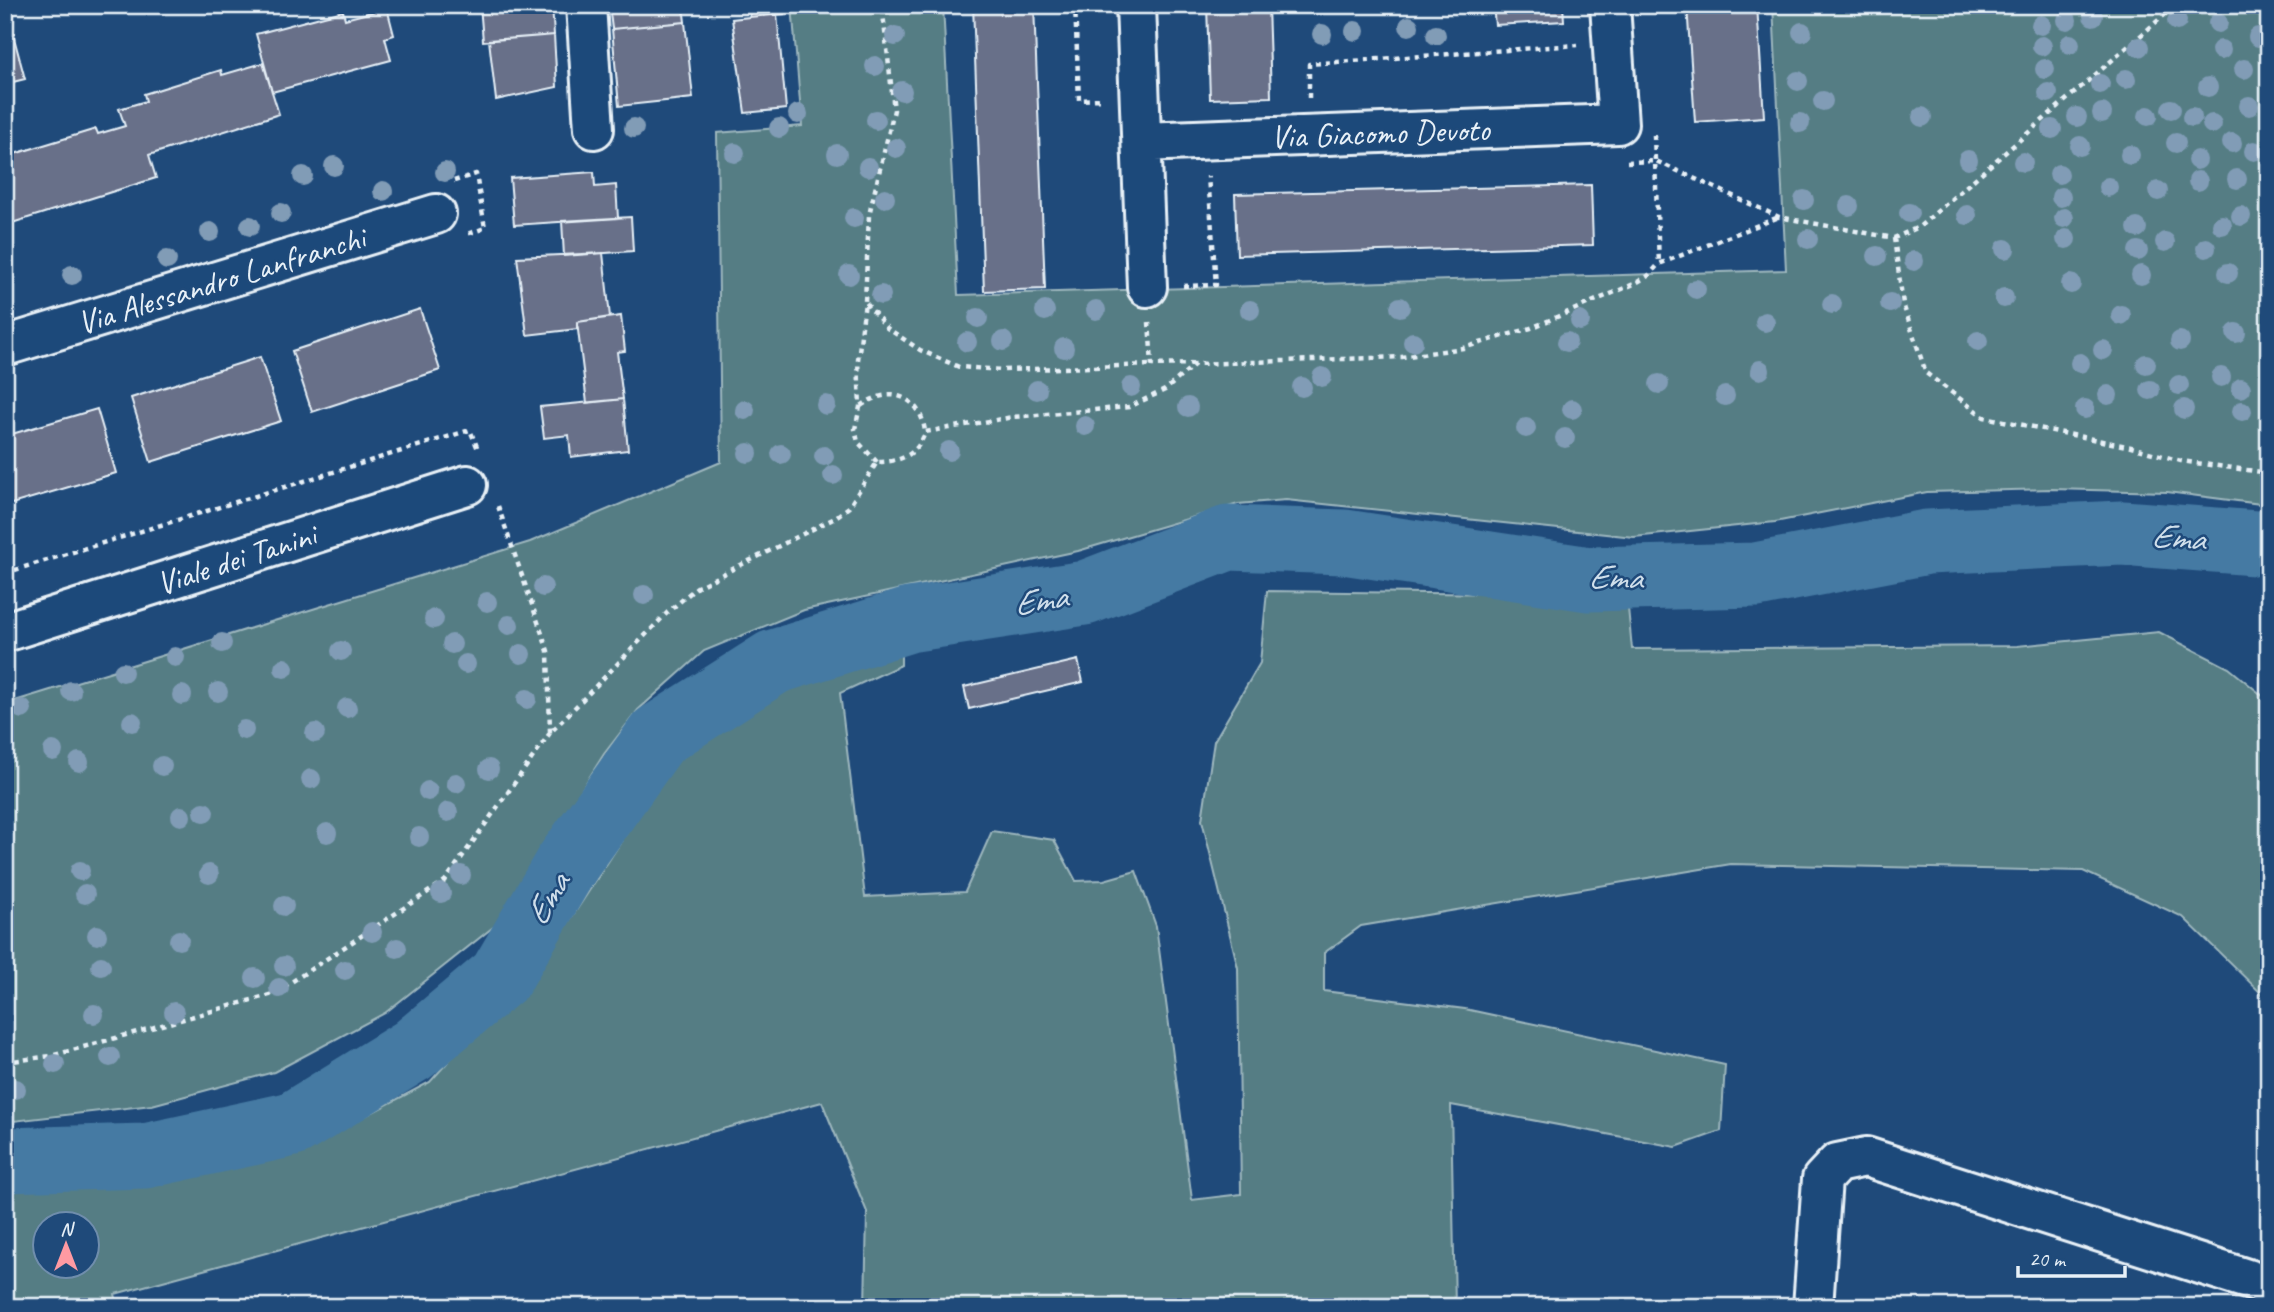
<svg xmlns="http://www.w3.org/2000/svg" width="2274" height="1312" font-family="Caveat,sans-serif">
<rect width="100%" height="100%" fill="#1f4a7a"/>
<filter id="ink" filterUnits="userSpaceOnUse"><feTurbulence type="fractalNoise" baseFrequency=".0143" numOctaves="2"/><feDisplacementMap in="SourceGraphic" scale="14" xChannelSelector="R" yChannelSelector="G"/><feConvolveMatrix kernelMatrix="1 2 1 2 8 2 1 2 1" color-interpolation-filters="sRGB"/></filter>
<g filter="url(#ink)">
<path fill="#547d84" stroke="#9eb7be" stroke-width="2" fill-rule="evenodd" d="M 792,5 L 943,5 L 958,295 L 1786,270 L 1773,5 L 2269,5 L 2269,505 L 2167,492 L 2052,489 L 1927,492 L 1775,522 L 1634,537 L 1286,500 L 1238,504 L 1078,551 L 804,610 L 704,651 L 638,710 L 604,754 L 497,924 L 385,1013 L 274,1072 L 152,1105 L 5,1122 L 5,704 L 530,542 L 721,462 L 717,133 L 802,126 Z
M 1267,591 L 1505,594 L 1628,608 L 1632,649 L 2017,646 L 2159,632 L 2229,668 L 2269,701 L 2269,1001 L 2183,917 L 2083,871 L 1731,864 L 1361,926 L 1324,953 L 1324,991 L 1465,1009 L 1725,1065 L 1721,1131 L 1676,1147 L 1451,1105 L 1455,1307 L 865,1307 L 867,1212 L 822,1102 L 115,1294 L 118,1307 L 5,1307 L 5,1188 L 316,1142 L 430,1082 L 555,943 L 683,747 L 745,703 L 826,664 L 901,643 L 901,665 L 840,693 L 865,897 L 965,892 L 992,831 L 1054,840 L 1076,881 L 1104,880 L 1136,871 L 1156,926 L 1192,1200 L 1241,1194 L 1238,968 L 1202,820 L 1214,741 L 1260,663 ZM 88,1224 L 88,1266 L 46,1266 L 46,1224 Z"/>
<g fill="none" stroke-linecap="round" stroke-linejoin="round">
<path stroke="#457aa3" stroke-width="65" d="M 5,1160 L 145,1156 L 293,1124 L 413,1050 L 501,976 L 566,865 L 658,736 L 774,662 L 909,620 L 1085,593 L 1228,538 L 1344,542 L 1589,579 L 1756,575 L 1927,542 L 2122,533 L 2269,544"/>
</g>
<path fill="#676f89" stroke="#e8f1f8" stroke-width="2" d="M 5,5 L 20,5 L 21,9 L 7,12 L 25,79 L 5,84 Z
M 480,5 L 552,5 L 554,35 L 483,41 Z
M 609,5 L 683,5 L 685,22 L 612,29 Z
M 749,5 L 783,5 L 784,14 L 750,17 Z
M 973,5 L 1034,5 L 1045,289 L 984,291 Z
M 1207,5 L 1268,5 L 1271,97 L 1210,99 Z
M 1493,5 L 1563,5 L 1564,21 L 1495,25 Z
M 1687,5 L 1757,5 L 1764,117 L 1695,122 Z
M 387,8 L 394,35 L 385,38 L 391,60 L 272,92 L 256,34 L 343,11 L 345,19 Z
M 777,14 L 786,109 L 745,113 L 732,19 Z
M 685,22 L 693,98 L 619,106 L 612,29 Z
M 554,35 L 557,87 L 496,100 L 489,40 Z
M 263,63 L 279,114 L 149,155 L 156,178 L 12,223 L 5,202 L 5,164 L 13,162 L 11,155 L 96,129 L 98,134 L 125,126 L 119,109 L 146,101 L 144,94 L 221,70 L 222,75 Z
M 594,172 L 595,187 L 616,185 L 618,218 L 514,225 L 510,178 Z
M 1591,185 L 1593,245 L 1237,255 L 1235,194 Z
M 631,217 L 633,251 L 564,256 L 562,221 Z
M 603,253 L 610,317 L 577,322 L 577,329 L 527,335 L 517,257 Z
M 420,309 L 440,370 L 312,412 L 292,351 Z
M 621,316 L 625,351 L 617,352 L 623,399 L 587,403 L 577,322 Z
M 260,357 L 281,421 L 151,462 L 131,398 Z
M 623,399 L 628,450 L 571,457 L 569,435 L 544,438 L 540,407 Z
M 97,409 L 116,473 L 5,506 L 5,436 Z
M 1078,660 L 1083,682 L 969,709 L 964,687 Z"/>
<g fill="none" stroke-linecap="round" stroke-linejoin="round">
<g stroke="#e8f1f8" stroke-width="44">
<path id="minor" d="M 586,5 L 594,129
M 1136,5 L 1147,287
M 1142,142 L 1618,124 L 1610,5
M 5,346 L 436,214
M 5,632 L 467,485
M 1813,1307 L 1822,1179 L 1837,1163 L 1866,1157 L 2269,1286"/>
</g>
<path stroke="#e8f1f8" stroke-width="4.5" stroke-dasharray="5 5" stroke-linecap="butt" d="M 1075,5 L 1079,100 L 1102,99
M 1309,98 L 1309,64 L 1577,45
M 1654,135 L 1659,264
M 1627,162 L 1656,161 L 1779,217 L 1894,238 L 1919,227 L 2176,5
M 454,181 L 476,174 L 485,228 L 467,234
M 1894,238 L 1903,304 L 1926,373 L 1984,417 L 2131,447 L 2181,461 L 2269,473
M 1183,286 L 1216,285 L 1208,176
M 866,303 L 887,328 L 920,350 L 959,367 L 1003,370 L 1152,365
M 1149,322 L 1152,365 L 1195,364
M 861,406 C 889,385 921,395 925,432
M 877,462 L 858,442 L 855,429 L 860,407 L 858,360 L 865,302 L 869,215 L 894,110 L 882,5
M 498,506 L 548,651 L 550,733 L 667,613 L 697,587 L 833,519 L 849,507 L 877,462 C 900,462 918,455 925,432 L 1013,417 L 1129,407 L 1165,390 L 1195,364 L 1402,357 L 1463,348 L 1531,328 L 1634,284 L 1648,276 L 1659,264 L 1779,217
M 5,573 L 470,430 L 478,449
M 5,1062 L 51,1056 L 273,994 L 445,881 L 550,733"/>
<use href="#minor" stroke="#1f4a7a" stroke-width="38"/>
</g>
<g fill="#819cb6">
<circle cx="2093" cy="16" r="10"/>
<circle cx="2067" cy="20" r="10"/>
<circle cx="2177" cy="21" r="10"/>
<circle cx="2218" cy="23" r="10"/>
<circle cx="2041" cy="25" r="10"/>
<circle cx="1409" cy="26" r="10"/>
<circle cx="1355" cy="31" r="10"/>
<circle cx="1802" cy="32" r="10"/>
<circle cx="1322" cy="34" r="10"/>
<circle cx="1436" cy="35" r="10"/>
<circle cx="895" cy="36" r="10"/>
<circle cx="2258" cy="37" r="10"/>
<circle cx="2070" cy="44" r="10"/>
<circle cx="2042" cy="46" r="10"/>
<circle cx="2139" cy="47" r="10"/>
<circle cx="2221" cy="50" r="10"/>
<circle cx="875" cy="66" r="10"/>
<circle cx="2045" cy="69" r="10"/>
<circle cx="2244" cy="69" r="10"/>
<circle cx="2126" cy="79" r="10"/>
<circle cx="1798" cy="81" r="10"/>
<circle cx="2100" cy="84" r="10"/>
<circle cx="2208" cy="87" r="10"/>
<circle cx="902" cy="91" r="10"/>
<circle cx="2048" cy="93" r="10"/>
<circle cx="1823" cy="101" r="10"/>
<circle cx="2249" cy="106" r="10"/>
<circle cx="2171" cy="109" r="10"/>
<circle cx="2102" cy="113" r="10"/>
<circle cx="798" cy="114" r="10"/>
<circle cx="2148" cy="116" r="10"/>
<circle cx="1922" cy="117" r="10"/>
<circle cx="2077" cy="117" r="10"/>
<circle cx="2192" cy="117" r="10"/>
<circle cx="876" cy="120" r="10"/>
<circle cx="1800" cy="123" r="10"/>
<circle cx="2212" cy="124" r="10"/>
<circle cx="634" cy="128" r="10"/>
<circle cx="779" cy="128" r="10"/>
<circle cx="2052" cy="129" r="10"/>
<circle cx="2176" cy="143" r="10"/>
<circle cx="2232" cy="143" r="10"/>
<circle cx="2080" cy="146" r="10"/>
<circle cx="896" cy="148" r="10"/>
<circle cx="2254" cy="151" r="10"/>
<circle cx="735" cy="153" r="10"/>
<circle cx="837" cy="154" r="10"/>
<circle cx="2130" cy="155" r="10"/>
<circle cx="1968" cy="160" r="10"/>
<circle cx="2197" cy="160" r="10"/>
<circle cx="2023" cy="162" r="10"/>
<circle cx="334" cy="166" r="10"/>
<circle cx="868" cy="167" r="10"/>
<circle cx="445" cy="172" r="10"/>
<circle cx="2059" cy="174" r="10"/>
<circle cx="303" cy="176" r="10"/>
<circle cx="2237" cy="179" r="10"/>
<circle cx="2198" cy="181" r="10"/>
<circle cx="2108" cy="187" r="10"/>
<circle cx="383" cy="191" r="10"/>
<circle cx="2158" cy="191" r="10"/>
<circle cx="2061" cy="197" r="10"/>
<circle cx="885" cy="198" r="10"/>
<circle cx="1804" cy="200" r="10"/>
<circle cx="1849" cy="206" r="10"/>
<circle cx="281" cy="213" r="10"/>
<circle cx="1909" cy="213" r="10"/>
<circle cx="1967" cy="215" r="10"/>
<circle cx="2241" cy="216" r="10"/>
<circle cx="854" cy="218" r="10"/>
<circle cx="2064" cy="218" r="10"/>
<circle cx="2222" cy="225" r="10"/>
<circle cx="250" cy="226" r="10"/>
<circle cx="2137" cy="228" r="10"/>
<circle cx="210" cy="232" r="10"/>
<circle cx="1808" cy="239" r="10"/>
<circle cx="2066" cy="239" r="10"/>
<circle cx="2165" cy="242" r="10"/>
<circle cx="2206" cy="248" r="10"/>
<circle cx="2005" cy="249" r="10"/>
<circle cx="2138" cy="251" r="10"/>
<circle cx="1877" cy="256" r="10"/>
<circle cx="167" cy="260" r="10"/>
<circle cx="1914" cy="261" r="10"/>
<circle cx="2228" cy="273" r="10"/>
<circle cx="72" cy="275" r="10"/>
<circle cx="849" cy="275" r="10"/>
<circle cx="2141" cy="275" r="10"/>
<circle cx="2071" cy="284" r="10"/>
<circle cx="1696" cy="289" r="10"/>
<circle cx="881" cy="295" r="10"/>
<circle cx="2004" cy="298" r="10"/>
<circle cx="1890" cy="303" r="10"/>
<circle cx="1832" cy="304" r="10"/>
<circle cx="1400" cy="307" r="10"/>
<circle cx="1096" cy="310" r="10"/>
<circle cx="1250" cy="310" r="10"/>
<circle cx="1045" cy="311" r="10"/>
<circle cx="2121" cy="315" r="10"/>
<circle cx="978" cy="318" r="10"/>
<circle cx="1580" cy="321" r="10"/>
<circle cx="1765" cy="322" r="10"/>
<circle cx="2236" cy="333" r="10"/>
<circle cx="1003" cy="341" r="10"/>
<circle cx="1978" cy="341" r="10"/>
<circle cx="2180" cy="341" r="10"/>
<circle cx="967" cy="342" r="10"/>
<circle cx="1413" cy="342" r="10"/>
<circle cx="1567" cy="342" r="10"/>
<circle cx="1064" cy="348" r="10"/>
<circle cx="2103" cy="350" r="10"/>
<circle cx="2080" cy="363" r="10"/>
<circle cx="2146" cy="364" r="10"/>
<circle cx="1760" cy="370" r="10"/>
<circle cx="1322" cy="377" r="10"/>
<circle cx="2221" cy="377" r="10"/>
<circle cx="1659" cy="384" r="10"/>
<circle cx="2179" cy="385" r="10"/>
<circle cx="1131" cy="387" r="10"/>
<circle cx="1302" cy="387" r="10"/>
<circle cx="2241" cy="388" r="10"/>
<circle cx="1037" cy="390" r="10"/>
<circle cx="2150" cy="390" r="10"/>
<circle cx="2108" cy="395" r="10"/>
<circle cx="1725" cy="396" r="10"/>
<circle cx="826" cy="405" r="10"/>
<circle cx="1188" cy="407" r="10"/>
<circle cx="1572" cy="409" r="10"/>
<circle cx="2085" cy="409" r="10"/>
<circle cx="2184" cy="409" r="10"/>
<circle cx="745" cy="410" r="10"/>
<circle cx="2242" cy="411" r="10"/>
<circle cx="1085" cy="426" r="10"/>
<circle cx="1526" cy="428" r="10"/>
<circle cx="1565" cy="438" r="10"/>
<circle cx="949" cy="451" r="10"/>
<circle cx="748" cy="453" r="10"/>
<circle cx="781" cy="454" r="10"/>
<circle cx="824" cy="456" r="10"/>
<circle cx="833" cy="475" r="10"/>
<circle cx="543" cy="587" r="10"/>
<circle cx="644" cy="595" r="10"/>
<circle cx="487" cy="602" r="10"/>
<circle cx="434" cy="619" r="10"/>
<circle cx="509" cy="625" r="10"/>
<circle cx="222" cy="643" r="10"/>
<circle cx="452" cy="644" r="10"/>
<circle cx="341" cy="651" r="10"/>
<circle cx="521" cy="654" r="10"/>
<circle cx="175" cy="657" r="10"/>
<circle cx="466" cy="664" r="10"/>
<circle cx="284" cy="668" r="10"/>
<circle cx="123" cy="672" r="10"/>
<circle cx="71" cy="691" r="10"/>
<circle cx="218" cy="692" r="10"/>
<circle cx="182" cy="695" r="10"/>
<circle cx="527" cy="699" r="10"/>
<circle cx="347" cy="708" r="10"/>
<circle cx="22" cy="709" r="10"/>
<circle cx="132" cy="722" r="10"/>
<circle cx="244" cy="730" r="10"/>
<circle cx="315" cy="733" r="10"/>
<circle cx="53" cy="751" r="10"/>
<circle cx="79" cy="762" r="10"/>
<circle cx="162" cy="766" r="10"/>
<circle cx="489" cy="769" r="10"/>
<circle cx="311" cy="779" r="10"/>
<circle cx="456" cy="783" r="10"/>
<circle cx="428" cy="791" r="10"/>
<circle cx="204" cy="812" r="10"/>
<circle cx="448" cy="812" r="10"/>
<circle cx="181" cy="816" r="10"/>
<circle cx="327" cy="833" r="10"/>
<circle cx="419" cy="837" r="10"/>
<circle cx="80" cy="871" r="10"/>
<circle cx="209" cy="874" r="10"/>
<circle cx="461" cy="875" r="10"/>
<circle cx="441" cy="893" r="10"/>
<circle cx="85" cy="894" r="10"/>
<circle cx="284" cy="906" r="10"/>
<circle cx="372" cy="932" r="10"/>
<circle cx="97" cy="935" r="10"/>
<circle cx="179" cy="940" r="10"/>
<circle cx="397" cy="948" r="10"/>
<circle cx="101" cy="966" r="10"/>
<circle cx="284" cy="966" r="10"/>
<circle cx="345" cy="970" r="10"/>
<circle cx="255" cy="978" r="10"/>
<circle cx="279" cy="988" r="10"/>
<circle cx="174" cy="1012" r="10"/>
<circle cx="94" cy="1014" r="10"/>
<circle cx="110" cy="1057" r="10"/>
<circle cx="55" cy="1064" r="10"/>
<circle cx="16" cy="1089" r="10"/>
</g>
</g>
<g text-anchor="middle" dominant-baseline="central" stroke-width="5" stroke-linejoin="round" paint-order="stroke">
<g font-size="33" fill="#e8f1f8" stroke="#1f4a7a">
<text transform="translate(1380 133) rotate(-2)">Via Giacomo Devoto</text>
<text transform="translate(221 280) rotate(-17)">Via Alessandro Lanfranchi</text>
<text transform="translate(236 559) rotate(-18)">Viale dei Tanini</text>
</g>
<g font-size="35" font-style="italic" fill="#d0dfeb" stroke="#1f4a7a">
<text transform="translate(2178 537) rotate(4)">Ema</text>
<text transform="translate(1615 577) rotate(1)">Ema</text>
<text transform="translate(1040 600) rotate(-9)">Ema</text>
<text transform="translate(547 899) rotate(-59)">Ema</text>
</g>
</g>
<rect width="2274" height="1312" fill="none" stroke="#1f4a7a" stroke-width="28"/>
<rect x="14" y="14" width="2246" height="1284" fill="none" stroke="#e8f1f8" stroke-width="2.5" filter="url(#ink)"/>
<g transform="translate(66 1245)"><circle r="33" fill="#1f4a7a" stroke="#6f8dac" stroke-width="2"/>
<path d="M0-5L12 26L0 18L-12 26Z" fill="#ff9aa2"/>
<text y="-10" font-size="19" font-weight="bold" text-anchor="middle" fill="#e8f1f8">N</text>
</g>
<path d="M2018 1266v10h107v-10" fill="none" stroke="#e8f1f8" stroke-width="3.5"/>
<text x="2029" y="1266" font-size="21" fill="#e8f1f8" stroke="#1f4a7a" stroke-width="5" paint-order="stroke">20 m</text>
</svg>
